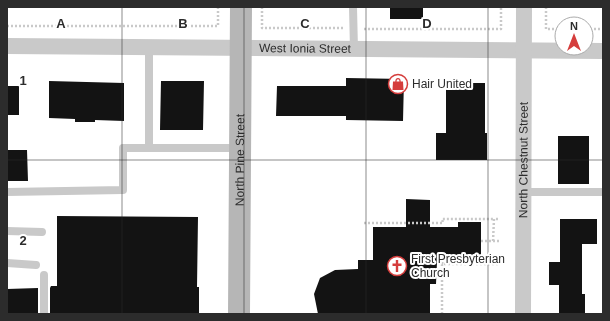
<svg xmlns="http://www.w3.org/2000/svg" width="610" height="321" font-family="Arial,sans-serif">
<rect width="100%" height="100%" fill="#fff"/>
<path fill="#131313" d="M 390,7 L 423,7 L 423,19 L 390,19 Z
M 346,78 L 404,79 L 403,121 L 346,120 L 346,116 L 276,116 L 277,86 L 346,86 Z
M 49,81 L 124,83 L 124,121 L 95,120 L 95,122 L 75,122 L 75,119 L 49,118 Z
M 161,81 L 204,81 L 203,130 L 160,130 Z
M 446,83 L 485,83 L 485,133 L 487,133 L 487,160 L 436,160 L 436,133 L 446,133 Z
M 7,86 L 19,86 L 19,115 L 7,115 Z
M 558,136 L 589,136 L 589,184 L 558,184 Z
M 7,150 L 27,150 L 28,181 L 7,181 Z
M 406,199 L 430,200 L 430,227 L 458,227 L 458,222 L 481,222 L 481,261 L 441,260 L 440,262 L 437,262 L 436,284 L 430,284 L 430,314 L 318,314 L 314,294 L 320,278 L 335,270 L 358,269 L 358,260 L 373,260 L 373,227 L 406,227 Z
M 57,216 L 198,217 L 197,287 L 199,287 L 199,314 L 50,314 L 50,288 L 51,286 L 57,286 Z
M 560,219 L 597,219 L 597,244 L 582,244 L 582,294 L 585,294 L 585,314 L 559,314 L 559,285 L 549,285 L 549,262 L 560,262 Z
M 38,288 L 38,314 L 7,314 L 7,289 Z"/>
<g fill="none" stroke-linecap="round" stroke-linejoin="round">
<path stroke="#c9c9c9" stroke-width="2.5" stroke-dasharray="2 2" stroke-linecap="butt" d="M 262,7 L 262,28 L 343,28
M 546,7 L 546,29 L 562,29
M 7,26 L 218,26 L 218,7
M 364,29 L 501,29 L 501,7
M 586,29 L 603,29
M 364,223 L 443,223 L 442,219 L 494,219
M 481,241 L 499,241
M 493,241 L 494,219 L 499,219
M 442,264 L 443,260
M 442,314 L 442,264 L 499,264"/>
<path stroke="#c9c9c9" stroke-width="8" d="M 353,7 L 354,50
M 149,48 L 149,148
M 7,192 L 123,190 L 123,148 L 239,148
M 523,192 L 603,192
M 7,231 L 42,232
M 7,263 L 36,265
M 44,314 L 44,275"/>
<g stroke="#c9c9c9" stroke-width="16">
<path id="s1" d="M 7,46 L 603,51"/>
<path id="s2" d="M 523,314 L 524,7"/>
</g>
<path stroke="#b6b6b6" stroke-width="22" id="s3" d="M 239,314 L 241,7"/>
</g>
<path fill="none" stroke="#2c2c2c" stroke-width="1" stroke-opacity="0.55" d="M 122,7 L 122,314M 244,7 L 244,314M 366,7 L 366,314M 488,7 L 488,314M 7,160 L 603,160"/>
<defs>
<g id="shop-ring" transform="scale(1)"><circle r="9.5" fill="#fff" stroke="#d53d3c" stroke-width="1.5"/><path d="M-5-2.5h2.3a2.7 3.5 0 0 1 5.4 0H5L5.5 6h-11ZM-1.5-2.5h3a1.5 2.3 0 0 0-3 0Z" fill="#d53d3c"/></g>
<g id="church-ring" transform="scale(1)"><circle r="9.5" fill="#fff" stroke="#d53d3c" stroke-width="1.5"/><path d="M-1.2-6h2.4v3.5h3.3v2.4h-3.3V6h-2.4V-.1h-3.3v-2.4h3.3Z" fill="#d53d3c"/></g>
</defs>
<g fill-rule="evenodd">
<use href="#shop-ring" x="398" y="84"/>
<use href="#church-ring" x="397" y="266"/>
</g>
<g text-anchor="middle" dominant-baseline="central" stroke-width="4" stroke-linejoin="round" paint-order="stroke">
<g font-size="12" fill="#2c2c2c" stroke="#fff">
<text stroke="none"><textPath href="#s1" startOffset="298">West Ionia Street</textPath></text>
<text stroke="none"><textPath href="#s2" startOffset="154">North Chestnut Street</textPath></text>
<text stroke="none"><textPath href="#s3" startOffset="154">North Pine Street</textPath></text>
</g>
<g font-size="12" fill="#2c2c2c" stroke="#fff" text-anchor="start">
<text x="412" y="84">Hair United</text>
<text x="411" y="259">First Presbyterian<tspan x="411" dy="14">Church</tspan></text>
</g>
</g>
<g font-size="13" text-anchor="middle" font-weight="bold" fill="#2c2c2c" stroke="#fff" stroke-width="4" stroke-linejoin="round" paint-order="stroke">
<text x="61" y="28">A</text>
<text x="183" y="28">B</text>
<text x="305" y="28">C</text>
<text x="427" y="28">D</text>
<text x="23" y="85">1</text>
<text x="23" y="245">2</text>
</g>
<rect width="610" height="321" fill="none" stroke="#2c2c2c" stroke-width="16"/>
<g transform="translate(574 36)"><circle r="19" fill="#ffffff" stroke="#ababab"/>
<path d="M0-3L7 15L0 10L-7 15Z" fill="#d53d3c"/>
<text y="-6" font-size="11" font-weight="bold" text-anchor="middle" fill="#2c2c2c">N</text>
</g>
</svg>
